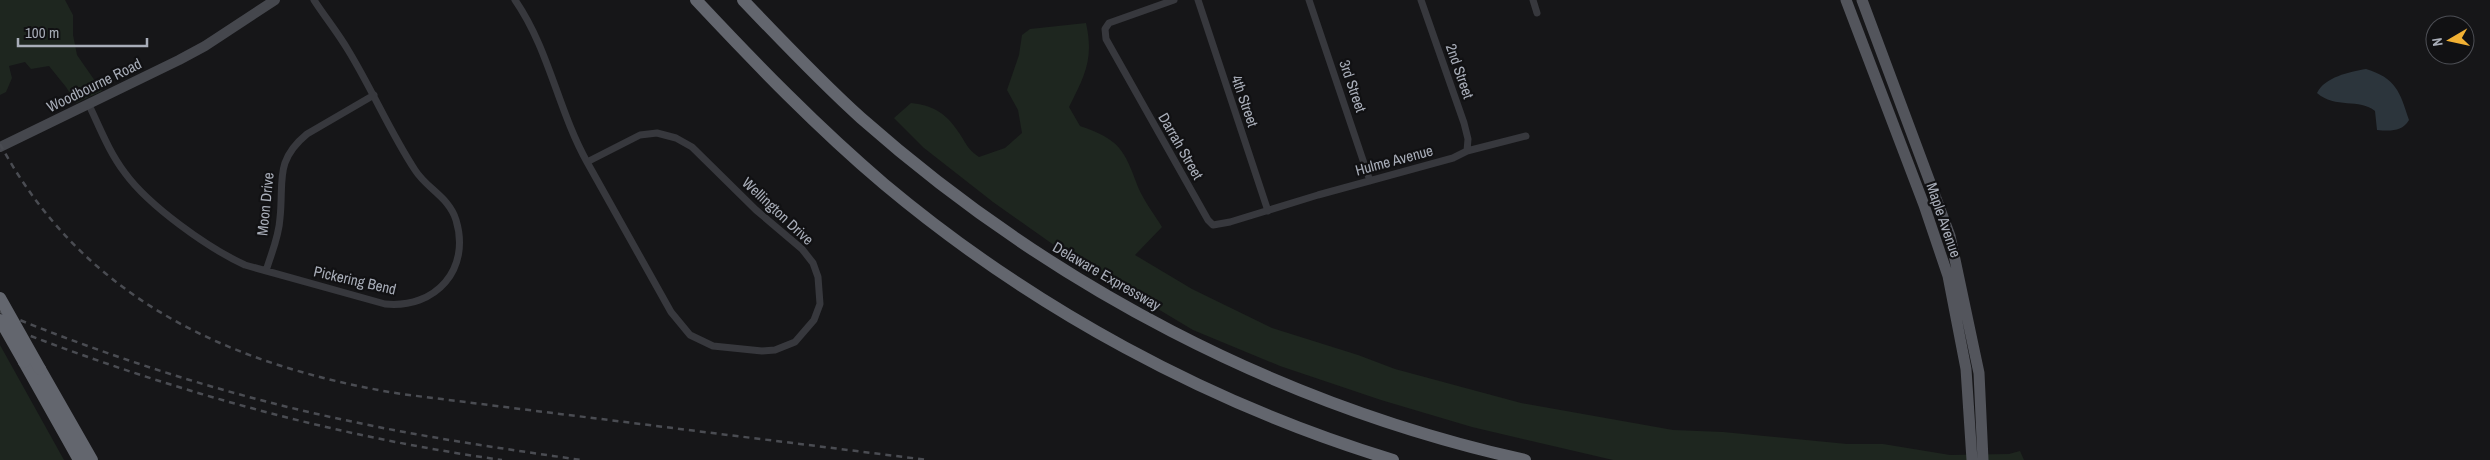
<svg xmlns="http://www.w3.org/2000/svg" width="2490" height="460" font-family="'Archivo Narrow',sans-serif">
<rect width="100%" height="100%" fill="#161618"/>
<path fill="#1e261f" d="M 0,0 L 65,0 L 73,15 L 73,35 L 77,55 L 102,91 L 76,103 L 66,87 L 49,66 L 31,69 L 25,62 L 9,66 L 12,78 L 6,92 L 0,95 Z
M 1086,23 C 1094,59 1085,75 1069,107 L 1080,126 C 1120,140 1124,149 1138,187 C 1144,201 1154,214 1162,227 L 1135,255 L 1192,289 L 1272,328 L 1358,355 L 1395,369 L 1521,403 L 1673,430 L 1723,432 L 1847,444 L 1883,444 L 1950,455 L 2009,454 L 2020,451 L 2024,460 L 1613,460 L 1472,427 L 1381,400 L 1280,366 L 1193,330 L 1068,255 L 993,202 L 924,148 L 894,118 L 911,103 C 931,105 945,112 957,130 C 966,142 966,148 979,157 L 1005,148 L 1022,133 L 1018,110 L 1007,90 L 1019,55 L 1022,35 L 1030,29 Z
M 0,345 L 64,460 L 0,460 Z"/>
<path fill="#2c353c" d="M 2366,69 C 2396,78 2400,92 2409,120 C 2402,132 2390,131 2377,130 L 2375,111 C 2360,98 2335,109 2317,93 C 2325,77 2349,72 2366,69 Z"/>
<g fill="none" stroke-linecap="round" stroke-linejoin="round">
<path stroke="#37383d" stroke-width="7" d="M 515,0 C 549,49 558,110 587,162
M 1174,0 L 1109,23 L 1105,29 L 1106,39 L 1208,220 L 1213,225 L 1230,222 L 1318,195 L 1453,158 L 1467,151 L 1526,136
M 1198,0 L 1268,211
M 1309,0 L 1370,181
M 1421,0 L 1464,123 L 1468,139 L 1467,151
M 1533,0 L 1537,13
M 89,105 C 100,128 109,152 125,173 C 149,206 208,248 245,265 L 385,304 C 436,309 471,269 456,220 C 449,197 427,189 415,170 C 390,132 372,89 348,50 C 338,33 325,17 314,0
M 657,133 L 676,138 L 692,147 L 756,210 L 802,249 L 813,263 L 818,277 L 820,304 L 814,320 L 795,342 L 775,350 L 762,351 L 713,346 L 690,335 L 671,312 L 587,162 L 640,135 Z
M 266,271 C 271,254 279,237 280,218 C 284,182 274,161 307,134 L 374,95"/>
<path stroke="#45474d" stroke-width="10" d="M 0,147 L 179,60 L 205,46 L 275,0"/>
<path stroke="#53555c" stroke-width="11" d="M 1846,0 L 1924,205 L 1948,276 L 1966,369 L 1972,460
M 1862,0 L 1950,236 L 1979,373 L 1983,460"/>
<path stroke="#63666e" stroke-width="12" d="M 696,0 C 756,64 817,127 884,184 C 1032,308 1209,404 1393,460
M 743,0 C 781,40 820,81 861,118 C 1050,285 1278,405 1525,460
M 24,362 L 79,460
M 40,369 L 92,460"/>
<path stroke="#4a4c52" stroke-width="2.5" stroke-dasharray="6 5" stroke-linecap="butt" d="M 0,144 C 85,301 232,366 401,394 L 928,460
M 0,312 C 114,359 233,397 354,422 C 429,438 505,449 581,460
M 0,324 C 161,388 331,436 502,460"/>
<path stroke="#63666e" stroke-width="12" d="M 0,298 L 40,369
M 0,320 L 24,362"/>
</g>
<g text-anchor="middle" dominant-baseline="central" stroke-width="4.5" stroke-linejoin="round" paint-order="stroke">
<g font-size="15" fill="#a8adb8" stroke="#111113">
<text transform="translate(1460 71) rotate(71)">2nd Street</text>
<text transform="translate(94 85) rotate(-26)">Woodbourne Road</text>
<text transform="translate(1353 86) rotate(71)">3rd Street</text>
<text transform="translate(1245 101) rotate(71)">4th Street</text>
<text transform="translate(1181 146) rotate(60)">Darrah Street</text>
<text transform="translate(1394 160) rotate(-15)">Hulme Avenue</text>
<text transform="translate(265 204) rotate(-84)">Moon Drive</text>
<text transform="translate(778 211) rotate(43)">Wellington Drive</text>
<text transform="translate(1944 220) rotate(71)">Maple Avenue</text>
<text transform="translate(1107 276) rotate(30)">Delaware Expressway</text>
<text transform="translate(355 280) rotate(13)">Pickering Bend</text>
</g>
</g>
<g transform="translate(2450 40) rotate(261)"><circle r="24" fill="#111113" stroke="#4d4f55"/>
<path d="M0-4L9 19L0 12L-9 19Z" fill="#f2b134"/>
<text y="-8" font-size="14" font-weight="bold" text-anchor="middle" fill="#a8adb8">N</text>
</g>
<path d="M18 38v8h129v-8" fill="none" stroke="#a8adb8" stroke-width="2.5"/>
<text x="25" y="38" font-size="15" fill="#a8adb8" stroke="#111113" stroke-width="4" paint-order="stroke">100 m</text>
</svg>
